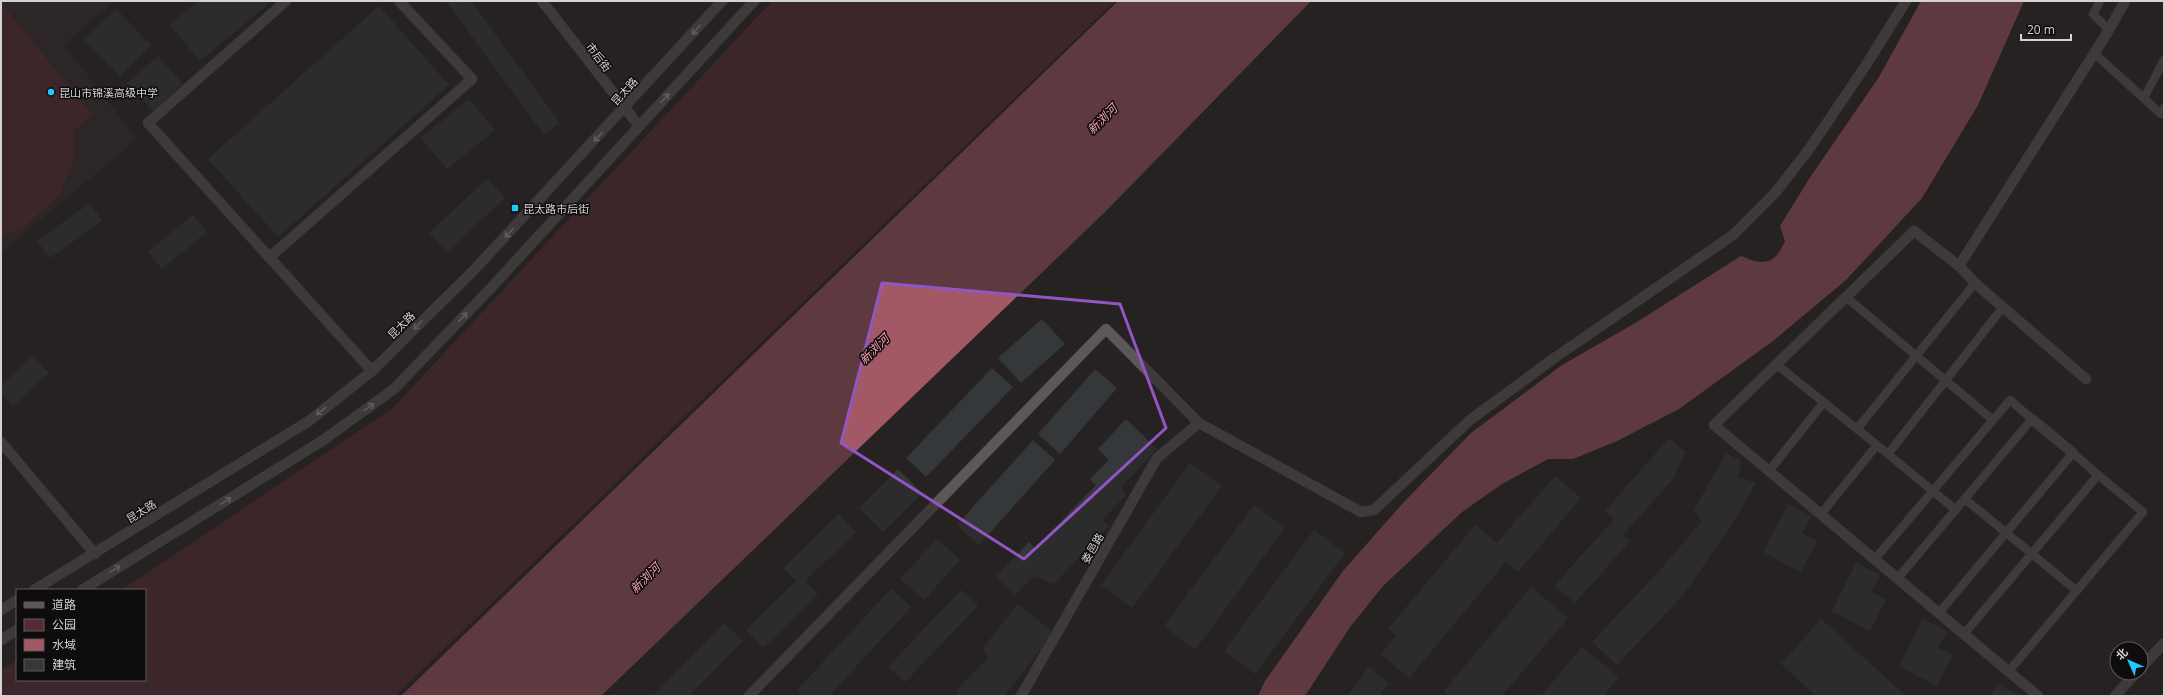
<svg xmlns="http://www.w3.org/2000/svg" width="2165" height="697" font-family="'Open Sans','Noto Sans SC',sans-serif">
<rect width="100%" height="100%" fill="#262222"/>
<path fill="#352a2b" d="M 1,1 L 114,1 L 64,45 L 137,139 L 1,253 Z"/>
<path fill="#582b33" d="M 772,1 L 1115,1 L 395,696 L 3,696 L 1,694 L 1,671 L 17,660 L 17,680 L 145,680 L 145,590 L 122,590 L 393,408 Z
M 1,3 L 93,115 L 73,131 L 75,159 L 58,196 L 25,226 L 1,236 Z"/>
<path fill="#a35865" d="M 1118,1 L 1311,1 L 1106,211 L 601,696 L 401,696 Z
M 1921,1 L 2024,1 L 1978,105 L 1922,198 L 1846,280 L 1773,341 L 1679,409 L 1617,441 L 1573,459 L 1548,459 L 1502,484 L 1462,512 L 1383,586 L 1350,627 L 1305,696 L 1258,696 L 1265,681 L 1343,571 L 1403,503 L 1471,433 L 1562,365 L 1637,322 L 1741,256 C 1763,266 1775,265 1785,241 L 1780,226 L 1809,179 L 1879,77 Z"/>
<path fill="#34383a" d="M 198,1 L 272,1 L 200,61 L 170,25 Z
M 446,1 L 471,1 L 560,123 L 544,135 Z
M 379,6 L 449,85 L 278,237 L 208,159 Z
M 116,9 L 151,45 L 120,76 L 85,40 Z
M 158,56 L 183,84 L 153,111 L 127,83 Z
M 469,99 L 495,130 L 447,169 L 421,138 Z
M 487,179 L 505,198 L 447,252 L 429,233 Z
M 90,203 L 102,221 L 50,258 L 37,241 Z
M 193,215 L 207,232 L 162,269 L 148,252 Z
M 1042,319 L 1065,344 L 1021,383 L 998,358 Z
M 33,356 L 49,373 L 13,406 L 1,393 L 1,386 Z
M 992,368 L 1013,387 L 926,477 L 906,458 Z
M 1095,369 L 1117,388 L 1060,454 L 1038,434 Z
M 1126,419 L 1157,449 L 1121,487 L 1126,495 L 1102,520 L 1109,526 L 1054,584 L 1034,576 L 1015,595 L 996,577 L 1029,542 L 1035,548 L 1096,485 L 1090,479 L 1109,460 L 1098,449 Z
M 1669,438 L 1685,452 L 1674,478 L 1623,535 L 1630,541 L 1575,603 L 1554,586 L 1614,519 L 1605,511 Z
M 1033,440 L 1055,460 L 979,545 L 957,525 Z
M 1726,453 L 1741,461 L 1738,477 L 1756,483 L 1729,529 L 1683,595 L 1617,665 L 1592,642 L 1661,569 L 1702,521 L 1694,510 Z
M 1190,463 L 1222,486 L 1132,608 L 1101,585 Z
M 898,469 L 922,493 L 883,532 L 859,508 Z
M 1555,476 L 1581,498 L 1518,572 L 1506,562 L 1409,678 L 1381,654 L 1396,636 L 1388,629 L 1475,525 L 1497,543 Z
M 1788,504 L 1811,516 L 1802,533 L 1817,541 L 1801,572 L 1763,552 Z
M 1254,505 L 1285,528 L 1195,650 L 1164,626 Z
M 839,514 L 856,532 L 805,581 L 818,594 L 763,648 L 746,630 L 796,581 L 783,568 Z
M 1314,530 L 1345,553 L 1255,674 L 1224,651 Z
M 937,539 L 960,560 L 924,600 L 900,579 Z
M 1856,563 L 1880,575 L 1871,592 L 1886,600 L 1870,631 L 1832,611 Z
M 1531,587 L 1568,618 L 1502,696 L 1449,696 L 1444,691 Z
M 891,589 L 911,607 L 829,696 L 803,696 L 797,690 Z
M 961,590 L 978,606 L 905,682 L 888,667 Z
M 1018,604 L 1054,633 L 1004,696 L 958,696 L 957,689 L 988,658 L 983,648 Z
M 1821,619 L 1906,696 L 1816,696 L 1781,664 Z
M 1923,619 L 1947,631 L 1938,648 L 1953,655 L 1937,686 L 1899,666 Z
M 724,623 L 743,641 L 689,696 L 653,696 Z
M 1582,647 L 1619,677 L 1603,696 L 1541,696 Z
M 1369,667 L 1389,683 L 1379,696 L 1347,696 Z
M 1997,684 L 2022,696 L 1991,696 Z"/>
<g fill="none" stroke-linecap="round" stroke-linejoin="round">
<g stroke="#423f40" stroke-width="9">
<path id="lane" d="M 2100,1 L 2093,14 L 2109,30
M 2094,53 L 2161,114 L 2164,108
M 2144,98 L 2164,60
M 1846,297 L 1993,420
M 1776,364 L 1877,445
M 1857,429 L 1975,283
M 1888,454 L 2003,307
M 1769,471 L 1824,402
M 1965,499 L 2077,591
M 1821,514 L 1877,445 L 1956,510
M 1875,559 L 2010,400 L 2032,419 L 1898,578
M 1939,613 L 2073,453 L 2098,475 L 1964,634
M 2009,671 L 2143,512 L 2098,475"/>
</g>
<g stroke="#423f40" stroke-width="11">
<path id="street" d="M 286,1 L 148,123 L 372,371
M 270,257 L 472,79 L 399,1
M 1959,266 L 2109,30 L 2125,1
M 2032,419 L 2073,453
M 1,442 L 95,554
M 749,696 L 1106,329 L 1199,423 L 1361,512 L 1374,510 L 1470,420 L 1553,359 L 1733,235 L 1775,193 L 1810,148 L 1866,65 L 1906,1
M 1021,696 L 1157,458 L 1199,423
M 2038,696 L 1714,425 L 1914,231 L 1959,266 L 1975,283 L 2086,379"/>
</g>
<g stroke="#423f40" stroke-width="11">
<path id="secondary" d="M 542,1 L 639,126
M 34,590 L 309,421 L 372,371 L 475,269 L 722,1
M 82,590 L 322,441 L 394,389 L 491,288 L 754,1
M 1,610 L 17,600
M 1,640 L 17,630
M 2141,668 L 2164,643
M 2115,696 L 2136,673"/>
</g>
<use href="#lane" stroke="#5c5758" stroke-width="8"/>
<use href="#street" stroke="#5c5758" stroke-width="10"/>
<use href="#secondary" stroke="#5c5758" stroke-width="10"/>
</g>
<defs><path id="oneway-shaft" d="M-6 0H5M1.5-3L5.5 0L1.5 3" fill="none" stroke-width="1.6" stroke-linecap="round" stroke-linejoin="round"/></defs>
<g stroke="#a5a1a2">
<use href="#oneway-shaft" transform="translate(696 30) rotate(132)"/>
<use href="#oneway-shaft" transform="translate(665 98) rotate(-47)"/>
<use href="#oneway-shaft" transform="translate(598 137) rotate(133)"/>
<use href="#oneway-shaft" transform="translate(509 233) rotate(133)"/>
<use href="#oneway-shaft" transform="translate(463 317) rotate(-46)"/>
<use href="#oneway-shaft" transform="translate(418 325) rotate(135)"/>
<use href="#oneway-shaft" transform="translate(369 407) rotate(-36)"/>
<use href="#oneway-shaft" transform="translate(321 411) rotate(142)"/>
<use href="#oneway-shaft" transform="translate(226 501) rotate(-32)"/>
<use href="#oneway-shaft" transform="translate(115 569) rotate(-32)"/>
</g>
<path d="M0 0H2165V697H0ZM 882,283 L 1120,304 L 1166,428 L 1024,559 L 841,443 Z" fill="#262222" fill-opacity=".55" fill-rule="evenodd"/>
<path fill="none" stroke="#9256c4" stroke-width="3" stroke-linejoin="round" d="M 882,283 L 1120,304 L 1166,428 L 1024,559 L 841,443 Z"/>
<g fill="#20c9fd" stroke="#0e0c0c" stroke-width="1.5">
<circle cx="51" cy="92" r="4"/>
<rect x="511" y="204" width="8" height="8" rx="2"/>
</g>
<g text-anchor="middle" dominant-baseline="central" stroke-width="3" stroke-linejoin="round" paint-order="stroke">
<g font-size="11" fill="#d5d2d3" stroke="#0e0c0c">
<text transform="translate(599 57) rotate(53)">市后街</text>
<text transform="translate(624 91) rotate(-48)">昆太路</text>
<text transform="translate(401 325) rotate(-45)">昆太路</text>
<text transform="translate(141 511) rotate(-32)">昆太路</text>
<text transform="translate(1092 548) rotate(-60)">娄邑路</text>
</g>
<g font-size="11" fill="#d5d2d3" stroke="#0e0c0c" text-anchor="start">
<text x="59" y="92">昆山市锦溪高级中学</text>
<text x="523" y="208">昆太路市后街</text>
</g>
<g font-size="12" font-style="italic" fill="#fba4b1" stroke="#0e0c0c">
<text transform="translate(1102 119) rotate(-45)">新浏河</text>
<text transform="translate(874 349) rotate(-45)">新浏河</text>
<text transform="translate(645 578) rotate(-45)">新浏河</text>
</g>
</g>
<rect width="2165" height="697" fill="none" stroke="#d5d2d3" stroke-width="4"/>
<rect x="16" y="589" width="130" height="92" fill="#0e0c0c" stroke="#5e5b5c"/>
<rect x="24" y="602" width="20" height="6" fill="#5c5758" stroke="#5e5b5c"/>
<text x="52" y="609" font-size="12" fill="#d5d2d3">道路</text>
<rect x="24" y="619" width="20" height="12" fill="#582b33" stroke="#5e5b5c"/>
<text x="52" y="629" font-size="12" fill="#d5d2d3">公园</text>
<rect x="24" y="639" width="20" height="12" fill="#a35865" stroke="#5e5b5c"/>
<text x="52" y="649" font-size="12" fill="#d5d2d3">水域</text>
<rect x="24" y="659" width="20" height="12" fill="#34383a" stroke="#5e5b5c"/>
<text x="52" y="669" font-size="12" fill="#d5d2d3">建筑</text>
<g transform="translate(2129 661) rotate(315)"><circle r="19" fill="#0e0c0c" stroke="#5e5b5c"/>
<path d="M0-3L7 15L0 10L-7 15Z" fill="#20c9fd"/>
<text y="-6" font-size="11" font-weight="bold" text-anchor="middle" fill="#d5d2d3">北</text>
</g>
<path d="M2021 34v6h50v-6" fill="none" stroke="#d5d2d3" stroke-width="2"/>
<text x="2027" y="34" font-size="12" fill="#d5d2d3" stroke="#0e0c0c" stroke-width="3" paint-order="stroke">20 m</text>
</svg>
